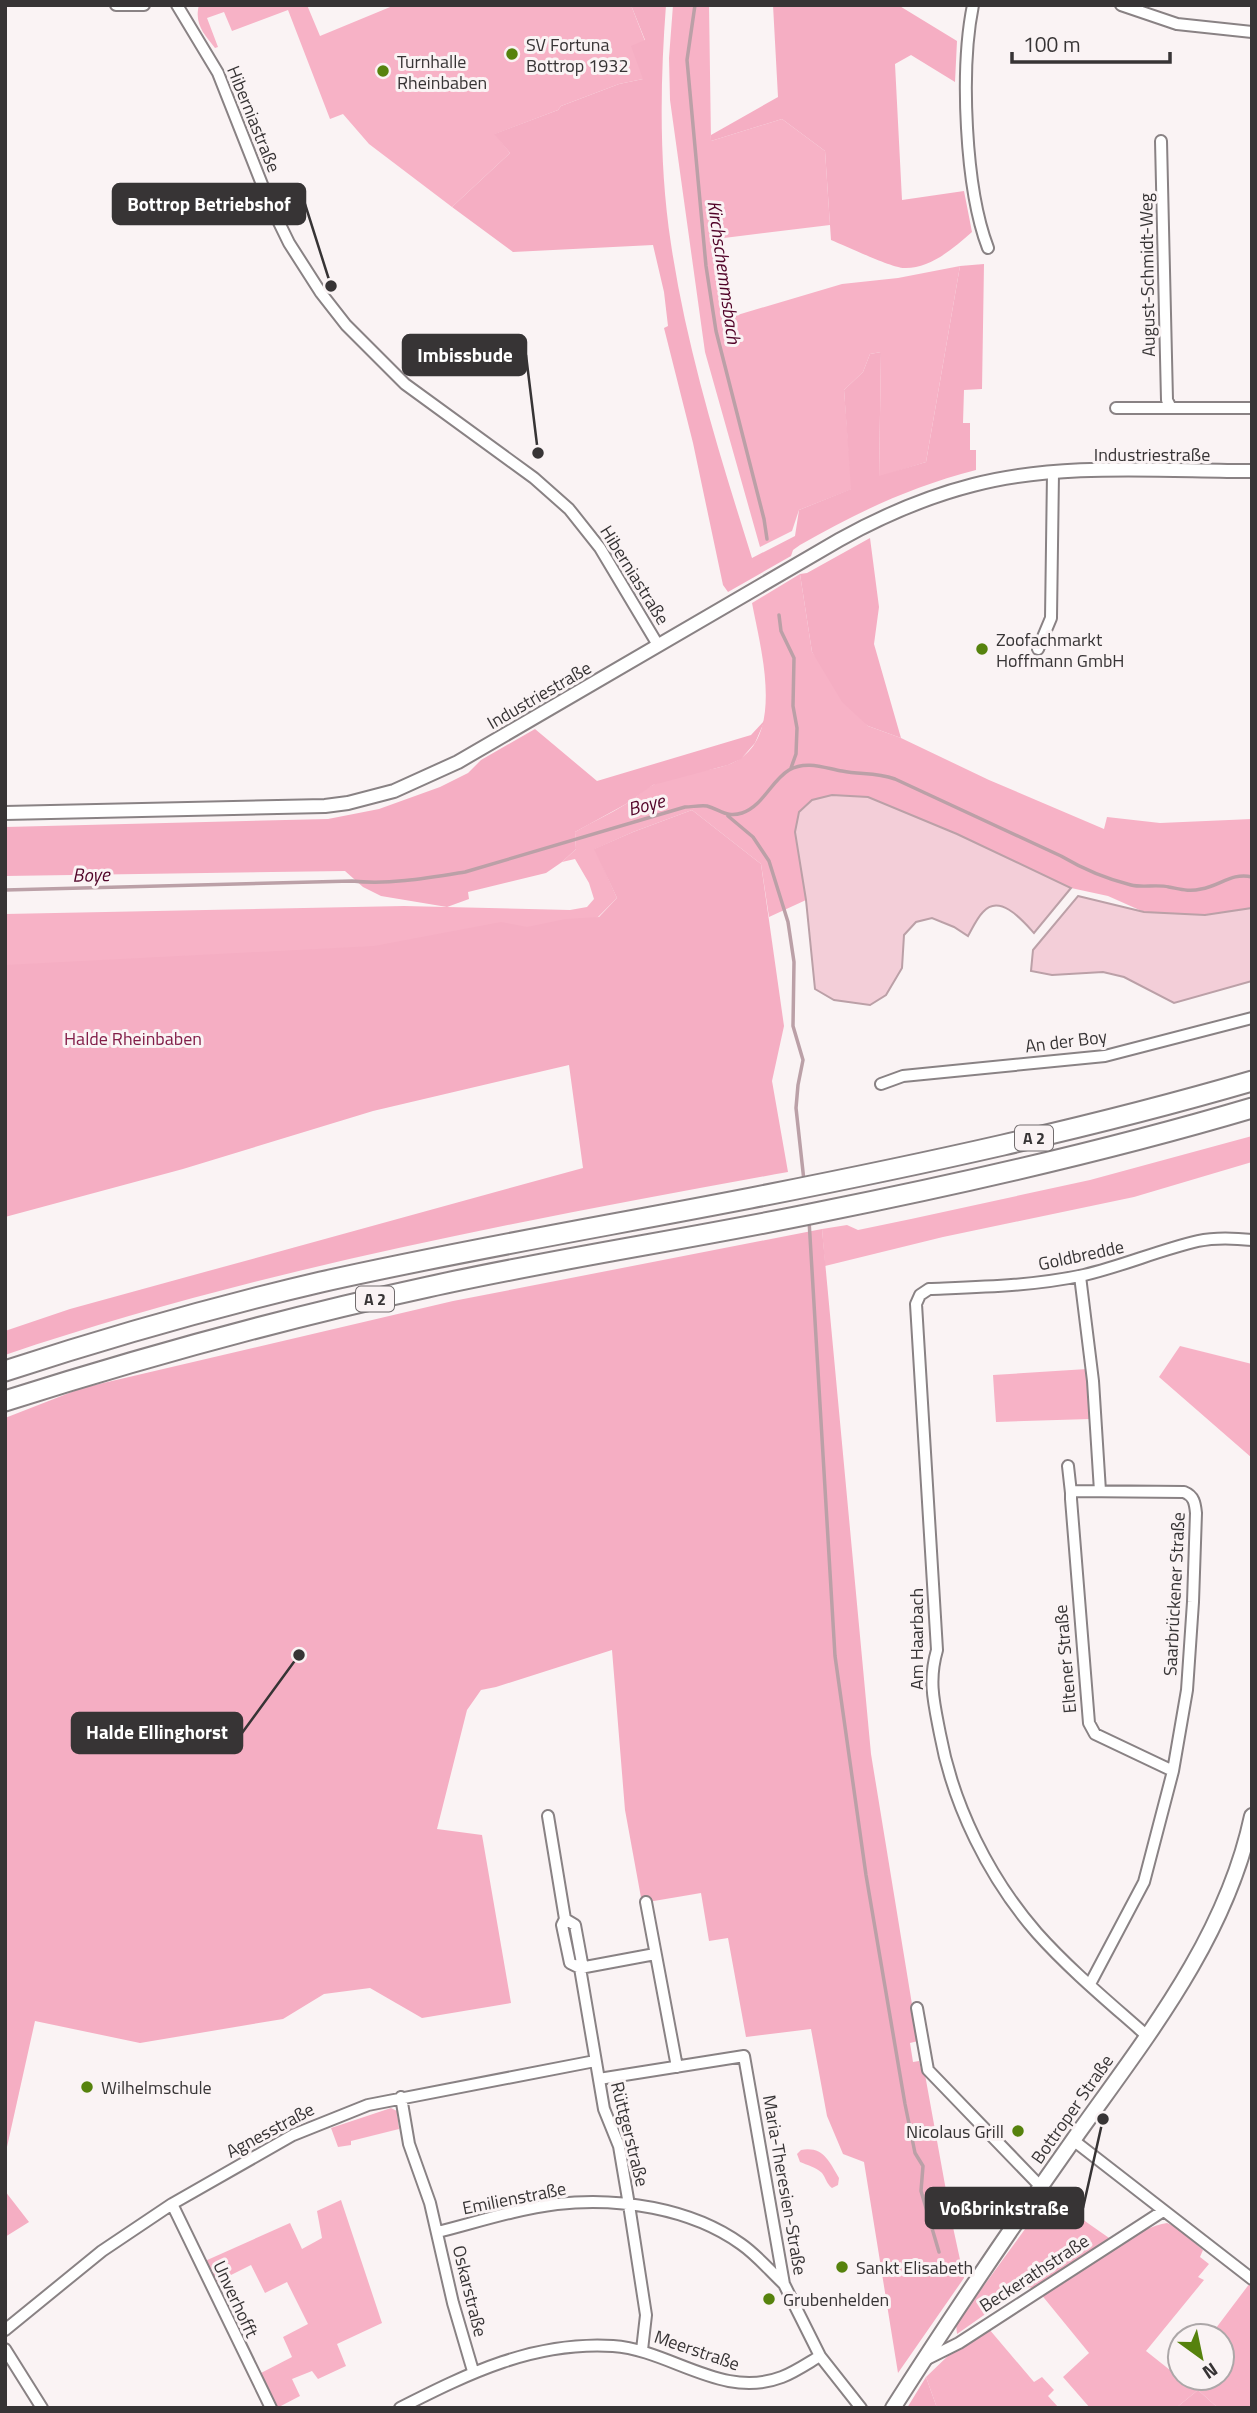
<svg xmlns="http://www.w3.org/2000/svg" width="1257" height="2413" font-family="'Titillium Web',sans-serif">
<rect width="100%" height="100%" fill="#faf3f4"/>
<path fill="#f7b2c6" d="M 199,5 L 307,5 L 320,36 L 395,5 L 631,5 L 645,41 L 643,79 L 619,84 L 561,106 L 558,110 L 495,134 L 510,153 L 452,207 L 369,144 L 343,114 L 330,119 L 288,10 L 232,31 L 224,12 L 207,18 L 218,47 L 215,48 C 204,34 194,24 199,5 Z
M 673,5 L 709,5 L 711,141 L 782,119 L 825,151 L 830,225 L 724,238 L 734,316 L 842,284 L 898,278 L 960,266 L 926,462 L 879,477 L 881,352 L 870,354 L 863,372 L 844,390 L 852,489 L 799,510 L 792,531 L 760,547 L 705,352 L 670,100 L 669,58 Z
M 800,574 L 812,652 L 868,726 L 901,738 L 989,780 L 1104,829 L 1107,817 L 1160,823 L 1252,819 L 1252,908 L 1205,915 L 1144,912 L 1108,896 L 1071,888 L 957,834 L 868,797 L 832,795 L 812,800 L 799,812 L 795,832 L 806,900 L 769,917 L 761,864 L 692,810 L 633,832 L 595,849 L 617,898 L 598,917 L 5,1207 L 5,914 L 404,906 L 570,910 L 587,907 L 594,899 L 589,883 L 575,859 L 562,862 L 576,849 L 575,832 C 592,822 610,814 626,804 C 635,798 643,790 653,785 C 676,772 705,773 730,764 C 788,741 760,647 752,603 Z
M 1252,1136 L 1252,1162 L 1134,1197 L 943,1237 L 825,1266 L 822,1229 L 847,1225 L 858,1230 L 911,1219 L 1090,1180 Z
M 1180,1346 L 1252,1364 L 1252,1458 L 1159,1377 Z
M 1087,1369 L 1090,1419 L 996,1422 L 993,1375 Z
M 391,2108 L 397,2111 L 399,2129 L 351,2141 L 351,2145 L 338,2147 L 331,2128 Z
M 801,2150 C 823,2146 829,2161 839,2178 L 838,2185 L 832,2188 C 826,2183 826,2178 822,2173 C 816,2167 807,2165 800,2162 L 797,2154 Z
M 1049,2196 L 1112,2240 L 1034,2289 L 1029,2287 L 1014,2294 L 957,2334 L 956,2324 Z
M 341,2200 L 382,2323 L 337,2344 L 346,2366 L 318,2379 L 312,2371 L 292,2379 L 300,2396 L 277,2408 L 259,2374 L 292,2357 L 283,2337 L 308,2324 L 287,2282 L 265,2293 L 251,2265 L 215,2283 L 205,2261 L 290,2223 L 302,2249 L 322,2238 L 317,2211 Z
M 1167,2223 L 1174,2226 L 1203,2250 L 1200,2257 L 1209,2264 L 1198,2277 L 1204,2280 L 1146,2351 L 1180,2378 L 1222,2378 L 1222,2336 L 1210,2336 L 1250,2283 L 1252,2408 L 1218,2408 L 1198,2390 L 1176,2408 L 1090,2408 L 1063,2377 L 1089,2353 L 1040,2293 C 1067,2277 1139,2226 1167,2223 Z
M 989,2329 L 1034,2382 L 1042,2377 L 1054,2390 L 1048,2396 L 1059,2408 L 937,2408 L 926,2377 L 952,2352 Z"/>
<path fill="#f5aec3" d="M 631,5 L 666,5 C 660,84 659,166 671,244 C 687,351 720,456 752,558 L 795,536 L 799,510 L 851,489 L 844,390 L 863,372 L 870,354 L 881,352 L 879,476 L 926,462 L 960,266 L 984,264 L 982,389 L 964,390 L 963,423 L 970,423 L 970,450 L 976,450 L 976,470 C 910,487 858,512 800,545 L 793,550 L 791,556 L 728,592 L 723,585 L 693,443 L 664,328 L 668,326 L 664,292 L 653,245 L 513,252 L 452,207 L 510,153 L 494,134 L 558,110 L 561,106 L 619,84 L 643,79 L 631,46 L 645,40 Z
M 773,5 L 898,5 L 957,41 L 955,82 L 911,55 L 895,64 L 902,200 L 964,191 L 972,232 C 954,248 930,269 904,268 C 892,268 846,246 831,240 L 825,151 L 782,119 L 711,141 L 711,135 L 778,97 Z
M 870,538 L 879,607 L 874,644 L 901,738 L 868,726 L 842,702 L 812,652 L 800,574 L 807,573 Z
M 765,720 L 755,743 L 741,759 L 728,765 L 653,785 L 626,804 L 575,832 L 576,849 L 562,862 L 546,873 L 468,892 L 469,899 L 447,907 L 381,896 L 363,887 L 345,871 L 5,876 L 5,827 L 328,819 L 379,809 L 440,787 L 468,773 L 481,760 L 535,729 L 597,781 L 751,735 Z
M 692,810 L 761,864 L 784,1026 L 772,1081 L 788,1172 C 524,1220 259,1269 5,1355 L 5,1331 L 70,1309 L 583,1168 L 569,1065 L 373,1111 L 183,1169 L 5,1217 L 5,965 L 374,946 L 501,922 L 527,927 L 566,919 L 599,917 L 617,898 L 594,849 L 633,832 Z
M 822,1229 L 871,1754 L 918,2041 L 910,2043 L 913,2062 L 919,2061 L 921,2069 L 924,2069 L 951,2218 L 964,2278 L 898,2373 L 864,2162 L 843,2154 L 827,2116 L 811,2029 L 746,2037 L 728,1938 L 709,1941 L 701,1893 L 642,1903 L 625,1810 L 612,1650 L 496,1687 L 481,1690 L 467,1710 L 437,1829 L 482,1835 L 511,2003 L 422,2018 L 370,1988 L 324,1994 L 283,2019 L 140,2043 L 35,2021 L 5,2156 L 5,1418 L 82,1388 L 453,1301 Z
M 5,2191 L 29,2222 L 5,2237 Z
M 926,2377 L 937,2408 L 907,2408 Z
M 1198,2390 L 1218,2408 L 1176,2408 Z"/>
<path fill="#f3ced8" stroke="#bba0a7" stroke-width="2" d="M 832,795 L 868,797 L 957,834 L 1071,888 L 1034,933 C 1023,921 1000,893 983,912 C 977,918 972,929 968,936 L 954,927 L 932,918 L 916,922 L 904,935 L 902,968 L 886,995 L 870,1005 L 834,1000 L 815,989 L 806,900 L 795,832 L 799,812 L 812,800 Z
M 1078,896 L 1144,912 L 1205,915 L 1252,908 L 1252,981 L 1174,1003 L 1124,977 L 1103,972 L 1052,975 L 1031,971 L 1033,950 Z"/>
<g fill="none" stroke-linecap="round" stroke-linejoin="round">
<path stroke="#bba0a7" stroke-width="3.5" d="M 695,5 L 687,60 L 706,266 L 716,331 L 764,519 L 767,539
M 779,615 L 781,631 L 794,658 L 793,706 L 797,728 L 796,754 L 791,768
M 728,816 L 753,837 L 769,861 L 788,922 L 794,962 L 793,1026 L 803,1060 L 798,1085 L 796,1108 L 804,1181
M 5,890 L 352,881 C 389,885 428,878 465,872 L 685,807 C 692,807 700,805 707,806 C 721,810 727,818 742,813 C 763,806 771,781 789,770 C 806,760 825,768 842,771 C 861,775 874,772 895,779 L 1061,856 C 1083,869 1107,879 1131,885 C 1143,888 1157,884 1169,887 C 1180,889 1189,892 1201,889 C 1220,886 1232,872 1252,877
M 809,1220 L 835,1656 L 866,1875 L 905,2104 L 915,2153 L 923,2166 L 921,2191 L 939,2252"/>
<g stroke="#898284" stroke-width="14">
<path id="minor" d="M 116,5 L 144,5
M 177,5 L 218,73 L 269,202 L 289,243 L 321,293 L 346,325 L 405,384 L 534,478 L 569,509 L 600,548 L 658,645
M 973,5 C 960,69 965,188 988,248
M 1121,5 L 1177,24 L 1252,32
M 1161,141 L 1167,400 L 1171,408 L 1252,408
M 1116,408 L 1171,408
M 1038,649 L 1051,618 L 1053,473
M 881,1084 L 903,1076 L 1105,1056 L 1252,1018
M 1080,1276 L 1093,1381 L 1100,1491
M 1068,1466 L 1071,1493
M 548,1816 L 565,1919 L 562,1925 L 570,1963 L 580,1968 L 655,1954
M 646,1902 L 677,2067
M 565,1919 L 575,1925 L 582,1963 L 580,1968 L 604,2109 L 619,2146 L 629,2205 L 646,2315 L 642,2350
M 1090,1984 L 1144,1882 L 1173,1771 L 1187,1690 L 1193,1602 L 1196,1513 C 1195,1503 1194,1496 1184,1492 L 1074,1491 L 1071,1493 L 1071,1499 L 1089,1723 L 1095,1734 L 1173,1771
M 917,2008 L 928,2070 L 1041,2187
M 1146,2035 C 1110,2003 1070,1970 1037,1933 C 989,1878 953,1805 940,1734 C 934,1703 928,1681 937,1650 L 916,1304 L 920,1295 L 929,1289 C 980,1287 1034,1286 1084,1275 C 1123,1266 1159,1250 1198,1241 C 1216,1237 1234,1238 1252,1240
M 599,2079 L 744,2056 L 784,2284 L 820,2356 L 861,2408
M 401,2097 L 409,2144 L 430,2203 L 453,2303 L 473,2371
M 1073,2140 L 1252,2279
M 172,2204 L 271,2408
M 438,2232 C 477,2222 517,2209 557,2204 C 618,2197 691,2208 741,2244 C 757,2255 770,2271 784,2284
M 5,2330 L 102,2251 L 172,2204 L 293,2135 L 368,2105 L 595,2061
M 5,2349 L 42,2408
M 925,2360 L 959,2343 L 1163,2211
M 400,2408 C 469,2373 534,2341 613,2346 C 671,2350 722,2400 782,2377 C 795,2372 808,2363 820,2356"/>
</g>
<g stroke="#898284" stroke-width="16">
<path id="tertiary" d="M 5,813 L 325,806 L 348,803 L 394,791 L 458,762 L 839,540 C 882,516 926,497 973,485 C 1060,462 1162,471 1252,471"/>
</g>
<g stroke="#898284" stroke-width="18">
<path id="secondary" d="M 893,2408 C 951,2317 1012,2227 1074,2139 C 1145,2039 1226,1939 1252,1816"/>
</g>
<g stroke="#898284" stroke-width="23">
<path id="motorway" d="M 5,1371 C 109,1337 214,1307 321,1282 C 463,1250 607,1226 751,1198 C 919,1165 1087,1129 1252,1081
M 5,1401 C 144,1357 285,1318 428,1287 C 558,1258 690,1239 820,1212 C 965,1183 1110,1150 1252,1108"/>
</g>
<use href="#minor" stroke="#fff" stroke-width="10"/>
<use href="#tertiary" stroke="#fff" stroke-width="12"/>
<use href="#secondary" stroke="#fff" stroke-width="14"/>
<use href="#motorway" stroke="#fff" stroke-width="19"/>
</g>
<g fill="#56820d" stroke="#faf3f4" stroke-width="2.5">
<circle cx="512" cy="54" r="7"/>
<circle cx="383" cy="71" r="7"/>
<circle cx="982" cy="649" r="7"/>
<circle cx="87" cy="2087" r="7"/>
<circle cx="1018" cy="2131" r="7"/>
<circle cx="842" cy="2267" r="7"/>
<circle cx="769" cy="2299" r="7"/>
</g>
<g text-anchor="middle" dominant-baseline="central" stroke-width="6" stroke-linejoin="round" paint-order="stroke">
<g fill="#faf3f4" stroke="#726d6e" stroke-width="2">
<rect x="1015" y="1125.5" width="38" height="25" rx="5"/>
<rect x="356" y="1286.5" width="38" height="25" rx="5"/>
</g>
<g font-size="16" font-weight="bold" fill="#373435">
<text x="1034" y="1138">A 2</text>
<text x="375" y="1299">A 2</text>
</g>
<g font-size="18" fill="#373435" stroke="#faf3f4" text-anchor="start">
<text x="526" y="44">SV Fortuna<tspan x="526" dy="21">Bottrop 1932</tspan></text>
<text x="397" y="61">Turnhalle<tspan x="397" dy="21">Rheinbaben</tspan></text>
<text x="996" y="639">Zoofachmarkt<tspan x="996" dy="21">Hoffmann GmbH</tspan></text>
<text x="101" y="2087">Wilhelmschule</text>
<text x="1004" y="2131" text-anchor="end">Nicolaus Grill</text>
<text x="856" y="2267">Sankt Elisabeth</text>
<text x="783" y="2299">Grubenhelden</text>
</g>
<g font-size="18" fill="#373435" stroke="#faf3f4">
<text transform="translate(254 119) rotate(68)">Hiberniastraße</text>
<text transform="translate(1147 275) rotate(-91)">August-Schmidt-Weg</text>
<text x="1152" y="454">Industriestraße</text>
<text transform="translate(635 575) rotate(58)">Hiberniastraße</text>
<text transform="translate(539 695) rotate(-30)">Industriestraße</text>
<text transform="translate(1066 1041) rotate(-7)">An der Boy</text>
<text transform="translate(1081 1255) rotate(-12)">Goldbredde</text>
<text transform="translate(1174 1594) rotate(-87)">Saarbrückener Straße</text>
<text transform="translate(916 1639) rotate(-90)">Am Haarbach</text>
<text transform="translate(1065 1659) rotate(-95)">Eltener Straße</text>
<text transform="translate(1072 2109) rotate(-55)">Bottroper Straße</text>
<text transform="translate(270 2130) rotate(-28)">Agnesstraße</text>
<text transform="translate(630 2134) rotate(76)">Rüttgerstraße</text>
<text transform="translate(785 2185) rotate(80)">Maria-Theresien-Straße</text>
<text transform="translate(514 2198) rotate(-11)">Emilienstraße</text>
<text transform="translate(1034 2273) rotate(-33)">Beckerathstraße</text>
<text transform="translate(470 2291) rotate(76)">Oskarstraße</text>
<text transform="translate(236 2299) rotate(65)">Unverhofft</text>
<text transform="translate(697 2350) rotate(19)">Meerstraße</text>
</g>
<g font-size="18" fill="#821d48" stroke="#faf3f4">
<text x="133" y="1038">Halde Rheinbaben</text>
</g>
<g font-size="19" font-style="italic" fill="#510328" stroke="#faf3f4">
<text transform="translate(725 272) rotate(82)">Kirchschemmsbach</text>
<text transform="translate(646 804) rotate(-15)">Boye</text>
<text transform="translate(91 874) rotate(-1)">Boye</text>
</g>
</g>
<path fill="none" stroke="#373435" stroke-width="2.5" d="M331 286L305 204M538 453L526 355M299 1655L242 1733M1103 2119L1083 2208"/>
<g fill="#373435" stroke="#faf3f4" stroke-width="2.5">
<circle cx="331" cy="286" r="7"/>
<circle cx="538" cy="453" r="7"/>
<circle cx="299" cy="1655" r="7"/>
<circle cx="1103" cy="2119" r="7"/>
</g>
<g fill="#373435" stroke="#373435" stroke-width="2.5">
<rect x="113" y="184" width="192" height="40" rx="7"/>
<rect x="403" y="335" width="123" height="40" rx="7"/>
<rect x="72" y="1713" width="170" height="40" rx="7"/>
<rect x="926" y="2188" width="157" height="40" rx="7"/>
</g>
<g font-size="19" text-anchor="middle" font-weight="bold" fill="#fff">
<text x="209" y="211">Bottrop Betriebshof</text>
<text x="465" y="362">Imbissbude</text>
<text x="157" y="1739">Halde Ellinghorst</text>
<text x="1004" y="2215">Voßbrinkstraße</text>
</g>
<rect width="1257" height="2413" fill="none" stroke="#373435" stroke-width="14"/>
<g transform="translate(1201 2357) rotate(147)"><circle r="33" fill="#faf3f4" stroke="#aca7a8" stroke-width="2"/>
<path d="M0-5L12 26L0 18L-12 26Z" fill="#56820d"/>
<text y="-10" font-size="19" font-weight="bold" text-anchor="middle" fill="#373435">N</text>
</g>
<path d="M1012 52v10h158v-10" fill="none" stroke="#373435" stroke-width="3.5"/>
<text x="1023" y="52" font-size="21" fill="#373435" stroke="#faf3f4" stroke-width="5" paint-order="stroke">100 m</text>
</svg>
